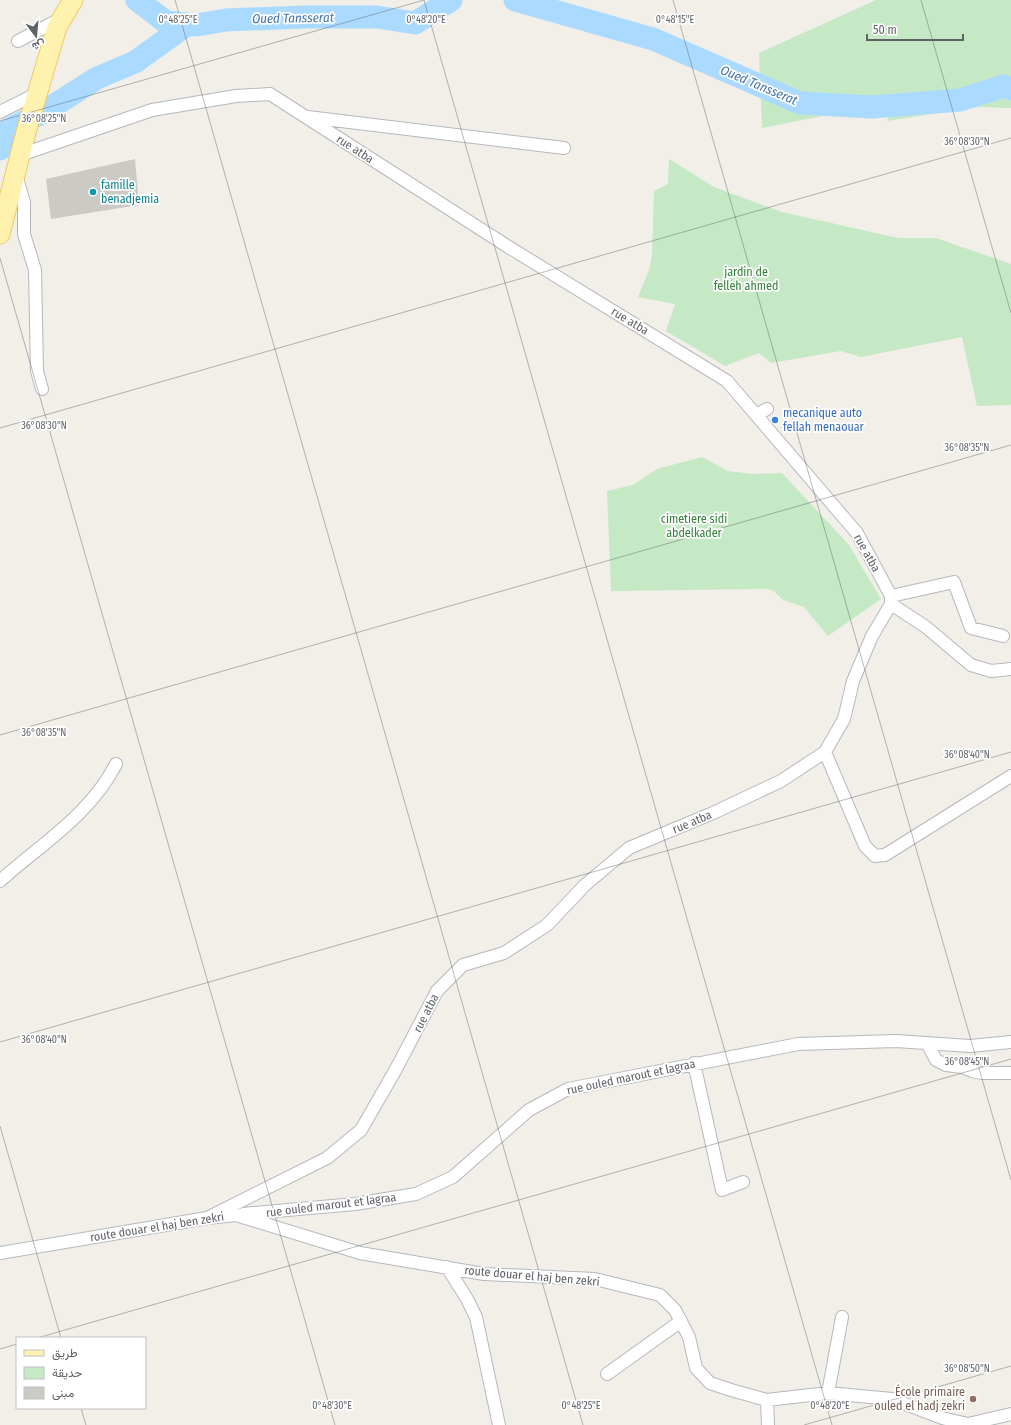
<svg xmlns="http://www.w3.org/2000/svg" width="1011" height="1425" font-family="'Fira Sans Condensed',Vazirmatn,sans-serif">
<rect width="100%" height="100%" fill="#f1efe8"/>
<path fill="#c5e8c5" d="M 876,0 L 1011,0 L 1011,108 L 977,107 L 887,121 L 894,102 L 762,128 L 759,53 Z
M 669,159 L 714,187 L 782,212 L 898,238 L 936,238 L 1011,264 L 1011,405 L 977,406 L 962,337 L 861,357 L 841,351 L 771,363 L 759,353 L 725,366 L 666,331 L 675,304 L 638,297 L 649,270 L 652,255 L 654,191 L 668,184 Z
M 702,457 L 728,471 L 752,474 L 782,473 L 849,545 L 881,599 L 828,636 L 804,607 L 783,600 L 774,591 L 766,589 L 611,591 L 607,491 L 633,485 L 657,469 Z"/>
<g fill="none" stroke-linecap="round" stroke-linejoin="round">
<path stroke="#aadaff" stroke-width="23" d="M 137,0 L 166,22 L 197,25 L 226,20 L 305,17 L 377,17 L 415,23 L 451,0
M 515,0 L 653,39 L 800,103 L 872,107 L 960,100 L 1004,86 L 1011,89
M 0,149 L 9,129 L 44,112 L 97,78 L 135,62 L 188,24"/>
</g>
<path fill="#cccac5" d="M 135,159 L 139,205 L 51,219 L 46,179 Z"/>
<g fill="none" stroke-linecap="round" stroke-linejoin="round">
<g stroke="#b5b8bc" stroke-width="14">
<path id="street" d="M 18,41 L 62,18
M 0,112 L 38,93
M 308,117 L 564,148
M 20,155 L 152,110 L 236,96 L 270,94 L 507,246 L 727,381 L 857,533 L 891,596 L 891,604 L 872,636 L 853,681 L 844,719 L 825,752 L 781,781 L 713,813 L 629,848 L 585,885 L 547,925 L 504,953 L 463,965 L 437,991 L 396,1069 L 361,1130 L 327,1158 L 207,1218
M 16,175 L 24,202 L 24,234 L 35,270 L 37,371 L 42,389
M 756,415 L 767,409
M 891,596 L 954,582 L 971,628 L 1003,636
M 891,604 L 926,627 L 971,665 L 991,671 L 1011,669
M 825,752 L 865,846 L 875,856 L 885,855 L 1011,776
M 0,881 C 41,844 90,815 116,764
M 927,1043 L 936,1060 L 946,1065 L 962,1067 L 972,1071 L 982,1073 L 1011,1073
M 694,1063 L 722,1190 L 743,1182
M 243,1214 L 355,1204 L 416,1194 L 453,1177 L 529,1110 L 568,1089 L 798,1044 L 896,1041 L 970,1046 L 1011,1042
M 0,1253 L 207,1218 L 236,1215 L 360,1253 L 484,1274 L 595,1279 L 660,1295 L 675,1310 L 689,1337 L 696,1368 L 710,1383 L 731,1390 L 767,1400 L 828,1393 L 892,1399 L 942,1418 L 968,1424 L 1011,1414
M 447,1267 L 467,1299 L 476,1317 L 499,1425
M 607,1374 L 681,1321
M 828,1393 L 842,1317
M 767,1400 L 768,1425"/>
</g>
<g stroke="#f2c960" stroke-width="21">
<path id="primary" d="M 0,234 L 26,132 L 57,27 L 73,0"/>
</g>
<use href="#street" stroke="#fff" stroke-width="12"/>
<use href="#primary" stroke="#fff2af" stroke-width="19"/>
</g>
<path fill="none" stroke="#5f6368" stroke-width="1" stroke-opacity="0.45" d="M 175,0 L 583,1425M 424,0 L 832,1425M 673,0 L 1011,1180M 921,0 L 1011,313M 0,121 L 424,0M 0,258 L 335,1425M 0,428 L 1011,138M 0,735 L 1011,445M 0,1042 L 1011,752M 0,1126 L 61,1338M 37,1338 L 1011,1059M 0,1349 L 17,1344M 81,1408 L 86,1425M 804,1425 L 1011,1366"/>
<circle fill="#0f9aa8" stroke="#fff" stroke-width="1.5" cx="93" cy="192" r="4"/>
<circle fill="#3f7fe0" stroke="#fff" stroke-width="1.5" cx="775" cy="420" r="4"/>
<circle fill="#8d6e63" stroke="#fff" stroke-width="1.5" cx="973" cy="1399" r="4"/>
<g text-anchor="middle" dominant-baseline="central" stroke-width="3.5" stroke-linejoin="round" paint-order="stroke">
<g font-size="12" fill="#5f6368" stroke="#fff">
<text transform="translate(355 149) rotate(33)">rue atba</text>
<text transform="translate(630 321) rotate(31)">rue atba</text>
<text transform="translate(867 553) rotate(61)">rue atba</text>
<text transform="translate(692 822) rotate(-23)">rue atba</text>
<text transform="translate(426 1013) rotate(-63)">rue atba</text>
<text transform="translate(631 1077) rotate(-12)">rue ouled marout et lagraa</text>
<text transform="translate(331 1205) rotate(-7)">rue ouled marout et lagraa</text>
<text transform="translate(157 1227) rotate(-9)">route douar el haj ben zekri</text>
<text transform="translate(532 1276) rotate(5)">route douar el haj ben zekri</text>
</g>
<g font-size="12" fill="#0d838f" stroke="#fff" text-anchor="start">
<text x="101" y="185">famille<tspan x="101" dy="14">benadjemia</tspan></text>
</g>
<g font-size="12" fill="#348238" stroke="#fff">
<text x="746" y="272">jardin de<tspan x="746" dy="14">felleh ahmed</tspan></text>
<text x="694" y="519">cimetiere sidi<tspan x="694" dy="14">abdelkader</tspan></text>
</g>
<g font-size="12" fill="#366cbe" stroke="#fff" text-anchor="start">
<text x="783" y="413">mecanique auto<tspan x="783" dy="14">fellah menaouar</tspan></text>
</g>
<g font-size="12" fill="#785e54" stroke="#fff" text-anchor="end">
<text x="965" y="1392">École primaire<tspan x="965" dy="14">ouled el hadj zekri</tspan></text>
</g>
<g font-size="13" font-style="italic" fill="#4174aa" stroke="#fff">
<text transform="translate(293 18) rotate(-1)">Oued Tansserat</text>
<text transform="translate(759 85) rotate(23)">Oued Tansserat</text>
</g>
</g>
<g font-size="10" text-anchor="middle" fill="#5f6368" stroke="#fff" stroke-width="3.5" stroke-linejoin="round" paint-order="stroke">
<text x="178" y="23">0°48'25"E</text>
<text x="426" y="23">0°48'20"E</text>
<text x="675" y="23">0°48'15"E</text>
<text x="44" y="122">36°08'25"N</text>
<text x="967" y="145">36°08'30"N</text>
<text x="44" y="429">36°08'30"N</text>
<text x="967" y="451">36°08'35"N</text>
<text x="44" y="736">36°08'35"N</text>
<text x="967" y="758">36°08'40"N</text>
<text x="44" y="1043">36°08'40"N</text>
<text x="967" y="1065">36°08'45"N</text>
<text x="967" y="1372">36°08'50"N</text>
<text x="332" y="1409">0°48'30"E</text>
<text x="581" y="1409">0°48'25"E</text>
<text x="830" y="1409">0°48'20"E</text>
</g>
<rect x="16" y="1337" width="130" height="72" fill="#ffffff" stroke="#bfc1c3"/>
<rect x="24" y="1350" width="20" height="6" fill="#fff2af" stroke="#bfc1c3"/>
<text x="52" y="1357" font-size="12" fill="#5f6368">طريق</text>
<rect x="24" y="1367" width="20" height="12" fill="#c5e8c5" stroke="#bfc1c3"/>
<text x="52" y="1377" font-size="12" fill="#5f6368">حديقة</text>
<rect x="24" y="1387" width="20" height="12" fill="#cccac5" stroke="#bfc1c3"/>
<text x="52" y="1397" font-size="12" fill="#5f6368">مبنى</text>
<g transform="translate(36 36) rotate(164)" stroke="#ffffff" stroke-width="3" paint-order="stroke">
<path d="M0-3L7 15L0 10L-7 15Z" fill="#5f6368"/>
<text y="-6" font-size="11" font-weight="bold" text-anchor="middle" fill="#5f6368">ش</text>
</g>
<path d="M867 34v6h96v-6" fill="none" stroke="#5f6368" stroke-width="2"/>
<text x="873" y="34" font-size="12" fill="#5f6368" stroke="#ffffff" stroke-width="3" paint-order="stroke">50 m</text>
</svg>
